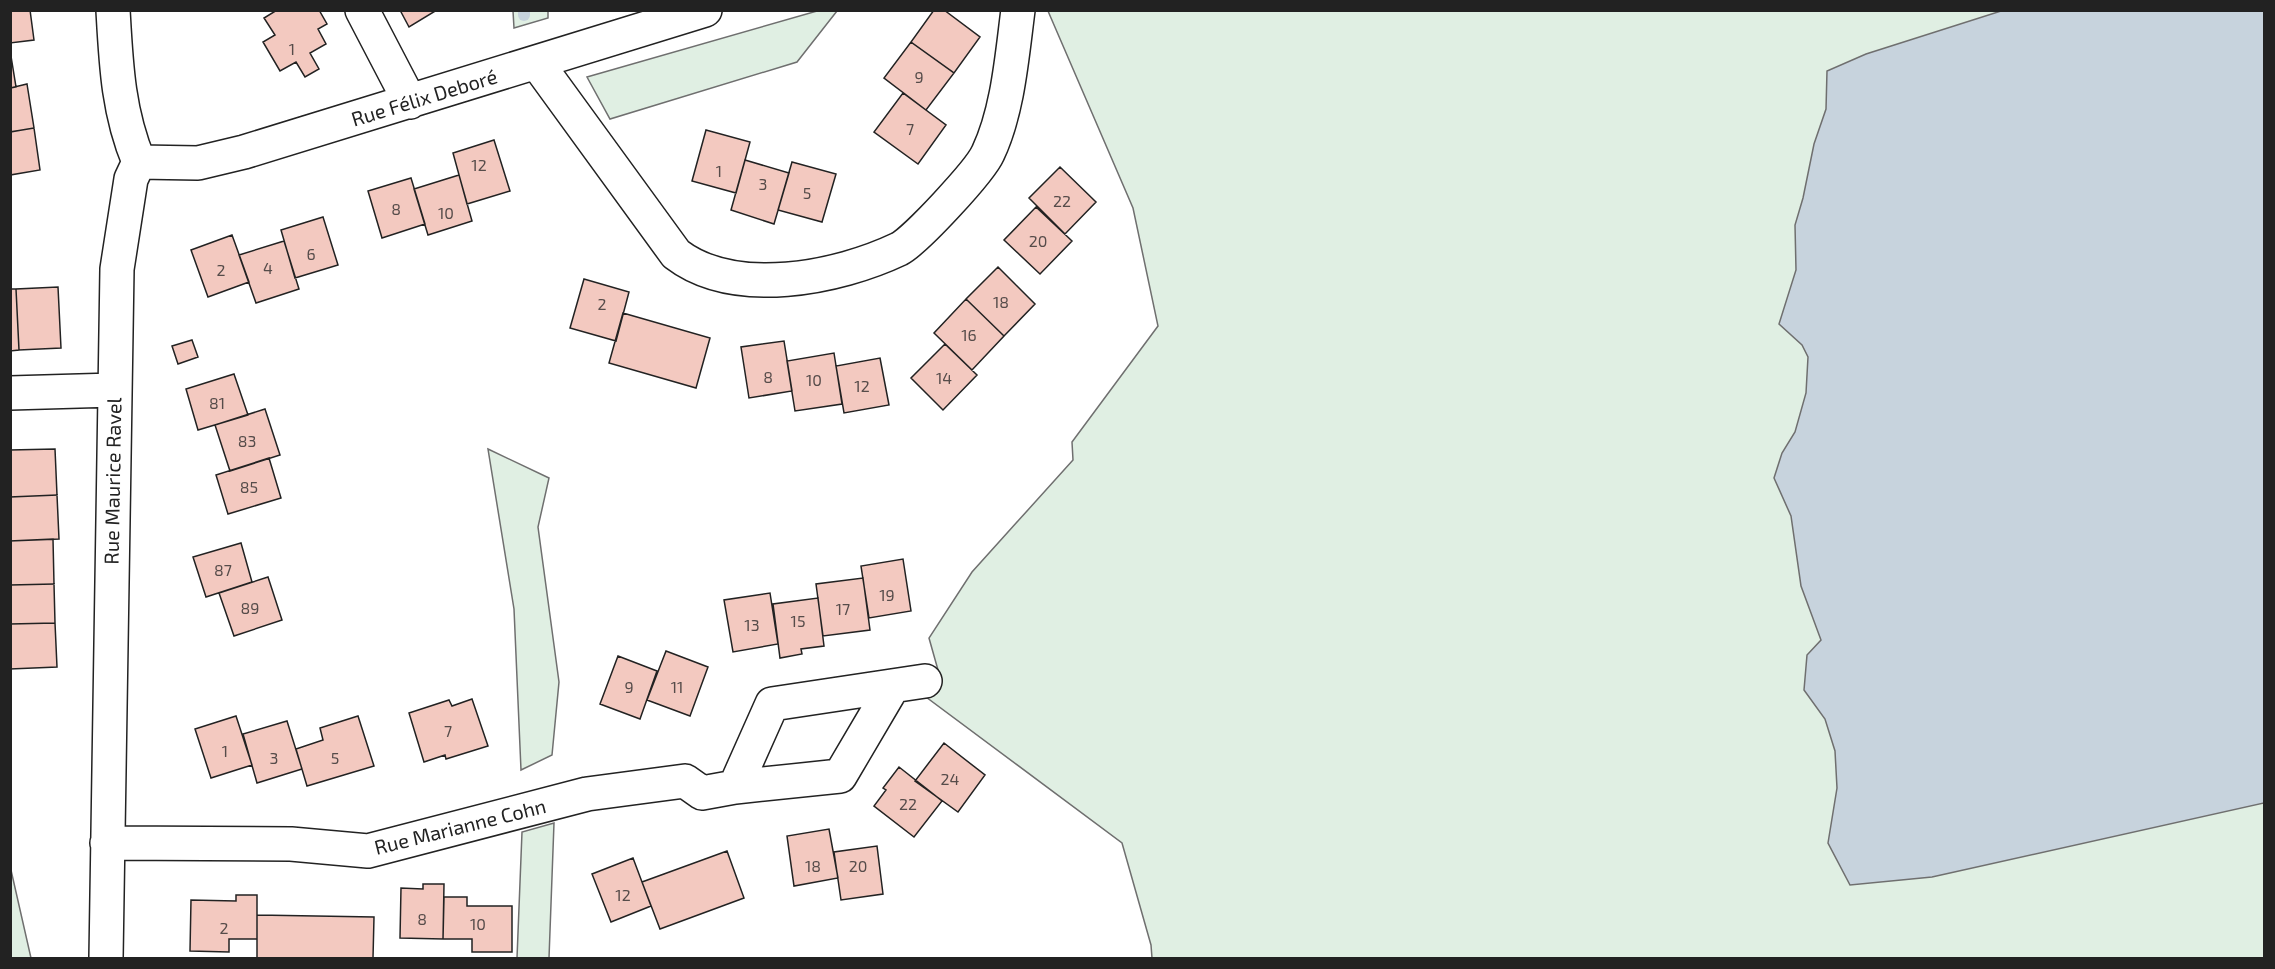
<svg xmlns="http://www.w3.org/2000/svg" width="2275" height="969" font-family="'Exo 2',sans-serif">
<rect width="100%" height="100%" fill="#fff"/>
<path fill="#e0efe3" stroke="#6f6f6f" stroke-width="1.5" d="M 513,11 L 548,11 L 548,18 L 514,28 Z
M 817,11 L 837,11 L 797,62 L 610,119 L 587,77 Z
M 1048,11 L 2264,11 L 2264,958 L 1152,958 L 1151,945 L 1122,843 L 926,697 L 938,670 L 929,638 L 972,572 L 1073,460 L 1072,442 L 1158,326 L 1133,208 Z
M 488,449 L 549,478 L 538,527 L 559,682 L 552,755 L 521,770 L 514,609 Z
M 554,823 L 549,958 L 517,958 L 522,832 Z
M 10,870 L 11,870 L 31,958 L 11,958 Z"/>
<path fill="#c7d3dd" stroke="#6f6f6f" stroke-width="1.5" d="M 2001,11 L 2264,11 L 2264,803 L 1932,877 L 1850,885 L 1828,843 L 1837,788 L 1835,751 L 1825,719 L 1804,690 L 1807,655 L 1821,640 L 1801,586 L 1791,516 L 1774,478 L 1782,453 L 1795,432 L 1806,393 L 1808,357 L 1802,345 L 1779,324 L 1796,270 L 1795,225 L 1803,198 L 1814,144 L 1826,109 L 1827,71 L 1866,54 Z"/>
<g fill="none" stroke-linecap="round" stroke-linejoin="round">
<path stroke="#c7d3dd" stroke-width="12" d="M 524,10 L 524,15"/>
</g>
<path fill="#f3c9c0" stroke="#222" stroke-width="1.5" d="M 10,10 L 30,10 L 34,40 L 10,43 Z
M 277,10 L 319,10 L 327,24 L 318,29 L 326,44 L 310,53 L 319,69 L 305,77 L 296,62 L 280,71 L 263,42 L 275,35 L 264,18 Z
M 400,10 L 437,10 L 409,27 Z
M 934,10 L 944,10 L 980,37 L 954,73 L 911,42 Z
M 911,42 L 954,73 L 926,110 L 884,78 Z
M 10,50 L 16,87 L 10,88 Z
M 27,84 L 34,128 L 10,132 L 10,88 Z
M 903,93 L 946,125 L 918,164 L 874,132 Z
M 34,128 L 40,170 L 10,175 L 10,132 Z
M 706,130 L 750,142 L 736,193 L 692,181 Z
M 494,140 L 510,191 L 467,204 L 453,153 Z
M 745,160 L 789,173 L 774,224 L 731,210 Z
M 792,162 L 836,174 L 822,222 L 778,210 Z
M 1060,167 L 1096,202 L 1065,234 L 1029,198 Z
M 459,175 L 472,221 L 428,235 L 414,189 Z
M 411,178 L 425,224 L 382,238 L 368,191 Z
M 1036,207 L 1072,241 L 1040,274 L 1004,240 Z
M 323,217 L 338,265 L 295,278 L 281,230 Z
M 232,235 L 249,282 L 208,297 L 191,250 Z
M 284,241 L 299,289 L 256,303 L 239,255 Z
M 998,267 L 1035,304 L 1004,336 L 966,299 Z
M 584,279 L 629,292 L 616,341 L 570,328 Z
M 58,287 L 61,348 L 19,350 L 16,289 Z
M 10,289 L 16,289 L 19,350 L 10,351 Z
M 966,299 L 1004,336 L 972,370 L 934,333 Z
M 623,313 L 710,338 L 696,388 L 609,363 Z
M 192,340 L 198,357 L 178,364 L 172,346 Z
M 784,341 L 792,391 L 749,398 L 741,347 Z
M 945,344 L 977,375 L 943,410 L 911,378 Z
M 834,353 L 842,404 L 795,411 L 787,361 Z
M 880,358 L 889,405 L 844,413 L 836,366 Z
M 234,374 L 248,415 L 198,430 L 186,389 Z
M 265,409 L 280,455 L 230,471 L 215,425 Z
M 55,449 L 57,495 L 10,497 L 10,450 Z
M 269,458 L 281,498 L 228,514 L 216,475 Z
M 57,495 L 59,539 L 10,541 L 10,497 Z
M 53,539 L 54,584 L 10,585 L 10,541 Z
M 241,543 L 252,582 L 206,597 L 193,557 Z
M 903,559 L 911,611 L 869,618 L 861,566 Z
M 268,577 L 282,620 L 234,636 L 219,593 Z
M 863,578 L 870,630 L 823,636 L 816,584 Z
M 54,584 L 55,623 L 10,624 L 10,585 Z
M 770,593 L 778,644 L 733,652 L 724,600 Z
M 818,598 L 824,646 L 801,649 L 802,654 L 780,658 L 773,604 Z
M 55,623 L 57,667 L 10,669 L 10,624 Z
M 666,651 L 708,667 L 690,716 L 647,700 Z
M 618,656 L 657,671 L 640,719 L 600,704 Z
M 472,699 L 488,746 L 446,759 L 445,755 L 424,762 L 409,713 L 449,700 L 452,706 Z
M 236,716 L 252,765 L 211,778 L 195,729 Z
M 358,716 L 374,766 L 307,786 L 296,749 L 323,740 L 320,728 Z
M 287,721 L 302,769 L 257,783 L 243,734 Z
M 944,743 L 985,775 L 958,812 L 915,781 Z
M 899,767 L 942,801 L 914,837 L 874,806 L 886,790 L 883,788 Z
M 829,829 L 838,878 L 794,886 L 787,836 Z
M 877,846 L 883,894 L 841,900 L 834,852 Z
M 727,851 L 744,898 L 660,929 L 642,882 Z
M 633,858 L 651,906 L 611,922 L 592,874 Z
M 423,884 L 444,884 L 443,939 L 400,938 L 401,888 L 423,889 Z
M 236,895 L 257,895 L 257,939 L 229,939 L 229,952 L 190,951 L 191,900 L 236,901 Z
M 444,897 L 467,897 L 467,906 L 512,906 L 512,952 L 472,952 L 472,939 L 443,939 Z
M 257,915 L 374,917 L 373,958 L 257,958 Z"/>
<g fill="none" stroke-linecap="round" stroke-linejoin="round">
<g stroke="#222" stroke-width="36">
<path id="minor" d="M 362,10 L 410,102
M 537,63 L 676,254 C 735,299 838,278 899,249 C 916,240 980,171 988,153 C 1008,111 1012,56 1018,10
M 139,162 L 198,163 L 244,152 L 705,10
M 10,393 L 114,390
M 735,787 L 772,704 L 925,681
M 107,843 L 291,844 L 368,851 L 587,794 L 685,781 L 702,793 L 735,787 L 840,776 L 893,686
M 106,958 L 117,269 L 131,179 L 139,162 C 118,112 116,64 113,10"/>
</g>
<use href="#minor" stroke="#fff" stroke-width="33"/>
</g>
<g text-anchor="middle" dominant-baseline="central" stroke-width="4.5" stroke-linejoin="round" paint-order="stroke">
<g font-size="16" fill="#564c4a">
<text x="292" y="48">1</text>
<text x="919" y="76">9</text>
<text x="910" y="128">7</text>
<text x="479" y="164">12</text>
<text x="719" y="170">1</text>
<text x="763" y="183">3</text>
<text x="807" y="192">5</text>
<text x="1062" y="200">22</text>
<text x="396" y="208">8</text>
<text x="446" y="212">10</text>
<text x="1038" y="240">20</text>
<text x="311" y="253">6</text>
<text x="268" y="267">4</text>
<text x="221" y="269">2</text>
<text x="1001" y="301">18</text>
<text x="602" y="303">2</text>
<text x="969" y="334">16</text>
<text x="768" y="376">8</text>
<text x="944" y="377">14</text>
<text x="814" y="379">10</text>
<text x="862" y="385">12</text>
<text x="217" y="402">81</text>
<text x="247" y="440">83</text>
<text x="249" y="486">85</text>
<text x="223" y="569">87</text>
<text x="887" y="594">19</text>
<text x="250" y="607">89</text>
<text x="843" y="608">17</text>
<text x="798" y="620">15</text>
<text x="752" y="624">13</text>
<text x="629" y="686">9</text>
<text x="677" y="686">11</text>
<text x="448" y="730">7</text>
<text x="225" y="750">1</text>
<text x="274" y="757">3</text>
<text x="335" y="757">5</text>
<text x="950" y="778">24</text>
<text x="908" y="803">22</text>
<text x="813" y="865">18</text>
<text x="858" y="865">20</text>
<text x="623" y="894">12</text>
<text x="422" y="918">8</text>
<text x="478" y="923">10</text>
<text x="224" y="927">2</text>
</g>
<g font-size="20" fill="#222" stroke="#fff">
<text transform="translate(424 97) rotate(-17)">Rue Félix Deboré</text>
<text transform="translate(112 481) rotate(-89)">Rue Maurice Ravel</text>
<text transform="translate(460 826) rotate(-14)">Rue Marianne Cohn</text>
</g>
</g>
<rect width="2275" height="969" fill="none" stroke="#222222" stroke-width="24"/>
</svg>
